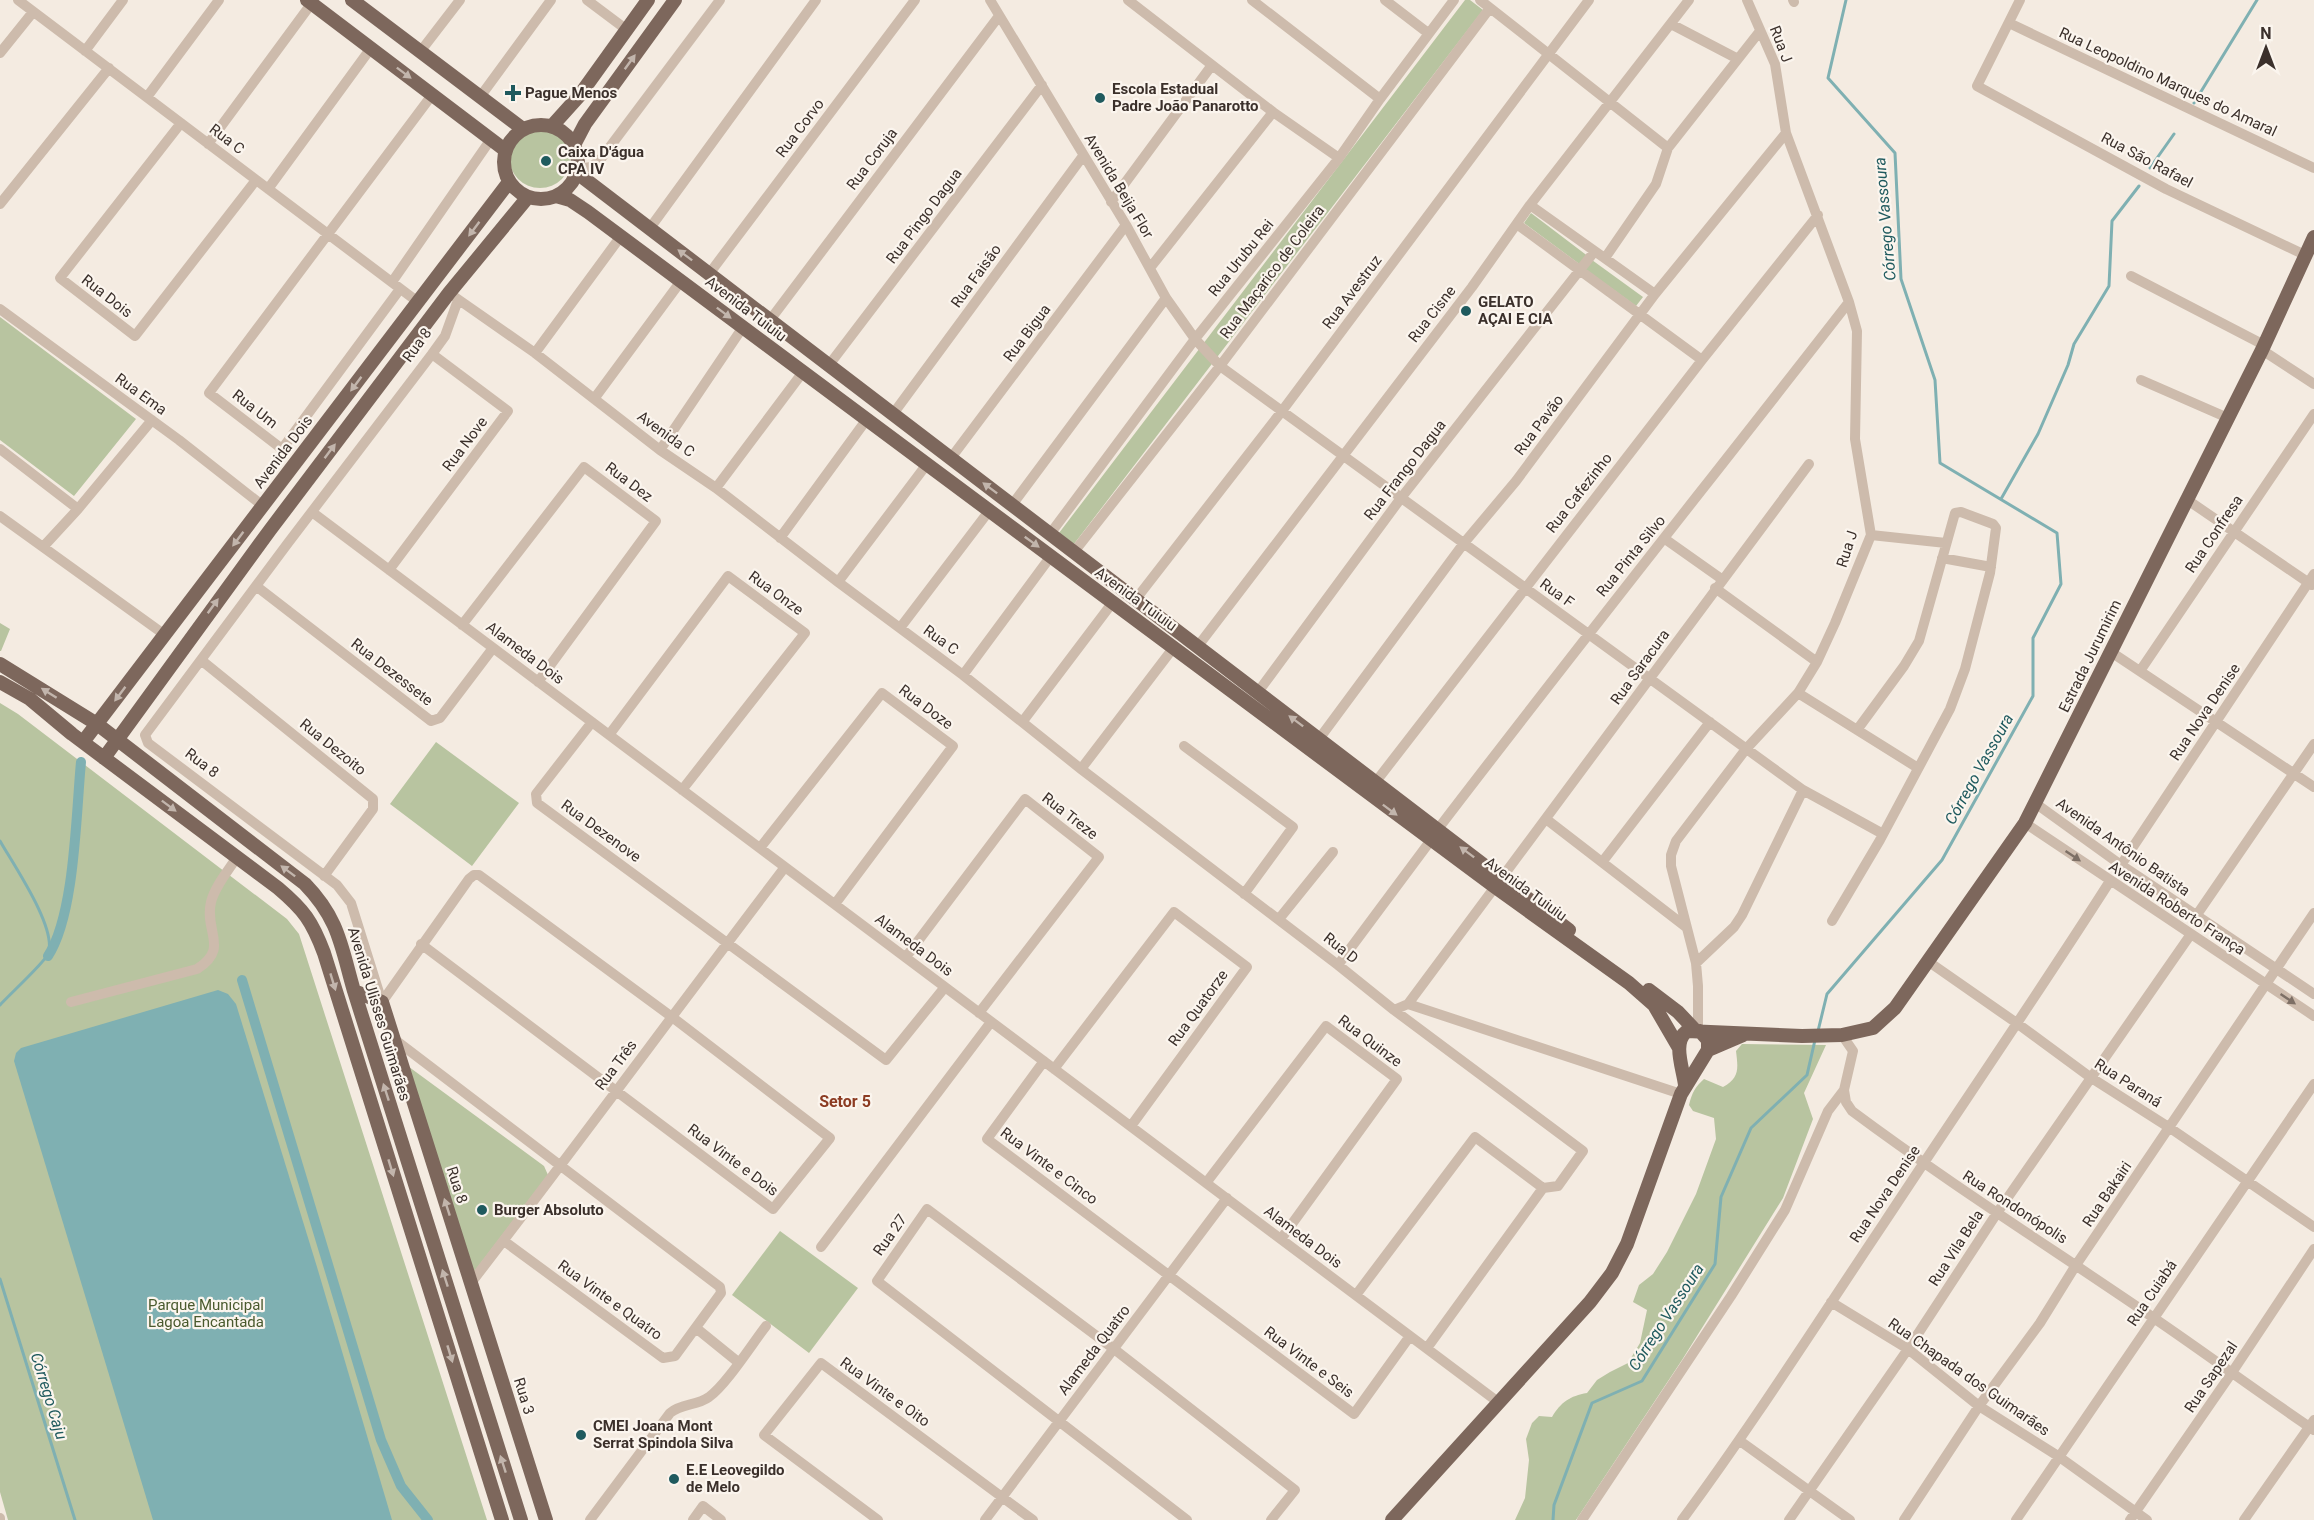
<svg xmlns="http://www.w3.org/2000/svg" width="2314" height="1520" font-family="Roboto,sans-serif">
<rect width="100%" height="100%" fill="#f4ebe1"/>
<path fill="#b8c4a0" d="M 1465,0 L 1470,0 L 1483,10 L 1074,544 L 1059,533 Z
M509 157a31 31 0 1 1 62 0a31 31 0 1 1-62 0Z
M 1531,213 L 1589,257 L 1582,266 L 1524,223 Z
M 1592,260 L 1643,297 L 1636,306 L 1585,269 Z
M 0,317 L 136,419 L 74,496 L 0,440 Z
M 0,623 L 10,629 L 1,651 L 0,651 Z
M 0,703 L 18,714 L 287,919 L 299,934 L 487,1520 L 8,1520 L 0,1492 Z
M 436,742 L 519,803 L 472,866 L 390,804 Z
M 1742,1044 L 1826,1045 L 1804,1093 L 1813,1119 L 1783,1198 L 1682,1360 L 1576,1520 L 1515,1520 L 1525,1498 L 1529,1460 L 1526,1439 L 1532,1423 L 1539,1416 L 1552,1417 C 1561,1402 1570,1396 1587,1393 L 1597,1380 L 1610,1372 L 1628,1363 L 1640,1343 L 1647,1310 L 1633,1302 L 1639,1285 L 1653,1274 L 1667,1252 L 1696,1194 L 1716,1139 L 1714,1118 L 1693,1111 L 1689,1105 C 1692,1093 1695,1087 1704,1079 L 1723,1087 C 1740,1078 1738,1068 1736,1051 Z
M 405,1064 L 544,1166 L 548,1175 L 474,1272 Z
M 780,1231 L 858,1288 L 809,1353 L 732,1295 Z"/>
<path fill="#7fb0b2" d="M 218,990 L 228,994 L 236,1004 L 317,1267 L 392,1520 L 153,1520 L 14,1061 L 16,1053 L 21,1048 Z"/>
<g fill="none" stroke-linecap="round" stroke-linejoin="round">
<path stroke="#7fb0b2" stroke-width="3" d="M 2194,103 L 2257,0
M 2150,168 L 2174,134
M 2001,499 L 2038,434 L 2068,365 L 2074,344 L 2109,286 L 2112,221 L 2139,186
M 0,841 C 13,864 58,929 48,954 C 45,962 8,996 0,1005
M 1818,1031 L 1827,994 L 1942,860 L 2033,696 L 2033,638 L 2061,584 L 2057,533 L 1940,463 L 1935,380 L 1901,279 L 1895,153 L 1828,78 L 1846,0
M 0,1279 L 75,1520
M 1553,1520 L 1554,1505 L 1592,1403 L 1642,1381 L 1715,1264 L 1721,1197 L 1751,1128 L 1807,1075 L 1815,1040"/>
<path stroke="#7fb0b2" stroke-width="10" d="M 48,956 C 75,915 76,813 81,762
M 242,980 L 381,1440 L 401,1486 L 428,1520"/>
<path stroke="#cdbbac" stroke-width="10" d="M 18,0 L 418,302
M 587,0 L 627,30
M 990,0 L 1126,225 L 1166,298 L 1195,339 L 1220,366 L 1803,790 L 1883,834
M 1128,0 L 1273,112 L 1339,158
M 1252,0 L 1380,99
M 1385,0 L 1428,33
M 1480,0 L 1668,148
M 1793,0 L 1794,2
M 2020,0 L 1977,86 L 2166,189 L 2305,255
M 2009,23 L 2314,168
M 1671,24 L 1738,59
M 85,51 L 123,0
M 420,52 L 460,0
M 0,53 L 33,12
M 147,97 L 219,0
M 480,97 L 551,0
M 181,123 L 60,278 L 135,336 L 256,180
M 208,144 L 314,0
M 578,169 L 591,167 L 600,160 L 720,0
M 268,189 L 371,48
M 1111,202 L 1212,65
M 0,204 L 109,68
M 1530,205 L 1655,294
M 1518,225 L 1702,360
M 650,228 L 816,0
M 1605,258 L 1656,184 L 1668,148 L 1760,31
M 1150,268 L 1273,112
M 709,274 L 915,0
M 2131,276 L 2264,345
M 392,282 L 491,139
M 400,289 L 282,449 L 209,393 L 432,95
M 449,293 L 535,353 L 660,450 L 716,488 L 838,582 L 963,675 L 1081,769 L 1338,965 L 1394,1010 L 1583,1151 L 1558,1186 L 1543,1188 L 1475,1137 L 1356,1295
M 0,309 L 179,440 L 263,506
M 770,320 L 999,16
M 2262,350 L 2314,384
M 535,353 L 621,236
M 829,365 L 1042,85
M 2141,380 L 2228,418
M 594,399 L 681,281
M 893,414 L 1083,156
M 0,449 L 78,509
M 660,450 L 743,327
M 951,458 L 1126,225
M 716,488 L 803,372
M 2186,499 L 2312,585
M 1012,505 L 1166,298
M 312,512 L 1498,1402
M 0,516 L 165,635
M 1050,534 L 1195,339 L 1339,158 L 1380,99 L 1454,0
M 1871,535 L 1946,543
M 780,538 L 867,419
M 1665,539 L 1723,580
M 43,547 L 78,509 L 152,420
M 1074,552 L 1220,366 L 1490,8
M 1942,558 L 1991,567
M 389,570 L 508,411 L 432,354
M 838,582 L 927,464
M 256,586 L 431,721 L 440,718 L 493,648
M 1715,588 L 1817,662
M 1136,599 L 1282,411 L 1589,0
M 462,625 L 584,467 L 656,521 L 538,682
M 900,628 L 989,511
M 1198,646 L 1472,287 L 1530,205 L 1689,0
M 2111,652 L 2314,787
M 201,660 L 373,799 L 373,809 L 324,876
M 2140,671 L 2314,414
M 963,675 L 1051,556
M 1258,692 L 1401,498 L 1594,252
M 1798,693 L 1918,768
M 1023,721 L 1113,602
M 592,722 L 536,794 L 537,803 L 886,1060 L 945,987
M 609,735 L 728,576 L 805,633 L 682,790
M 1319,739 L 1464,543 L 1516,481 L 1655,294 L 1786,133
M 1184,746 L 1293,827 L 1244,894
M 1081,769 L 1174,647
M 1371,788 L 1702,360 L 1818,215
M 2035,803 L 2121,865 L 2314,994
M 1546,819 L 1686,927
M 2025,823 L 2314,1016
M 1438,829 C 1573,652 1712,478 1849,302
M 760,848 L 882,693 L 953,746 L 835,904
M 1603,861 L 1710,722
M 2121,865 L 2314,574
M 2196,916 L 2314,744
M 1279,919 L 1333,852
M 1832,921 L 1880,840 L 1950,709 L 1965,669 L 1990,573 L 1996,528 L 1993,524 L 1961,512 L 1955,513 L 1919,641 L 1904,666 L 1857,730
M 906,957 L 1025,799 L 1099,857 L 979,1013
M 1929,962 L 2018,1024 L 2090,1077 L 2170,1128 L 2314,1227
M 1696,963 L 1734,927 L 1742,915 L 1803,790
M 1338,965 L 1431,840
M 71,1002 L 197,969 C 230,948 204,932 211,902 C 215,886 228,871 237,857
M 382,1002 L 469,879 L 474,875 L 479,875 L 672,1017 L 830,1138 L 773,1209 L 421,944
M 382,1002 L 351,903 L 337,885 L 148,743 L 145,735 L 288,543 L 432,354 L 445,336 L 458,300
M 1408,1004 L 1681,1094
M 1394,1010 L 1408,1004 L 1809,464
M 1698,1030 L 1698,986 L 1696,963 L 1671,866 L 1671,855 L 1676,841 L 1746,749 L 1798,693 L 1817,662 L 1835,623 L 1871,535 L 1855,439 L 1857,331 L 1849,302 L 1786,133 L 1775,64 L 1747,0
M 1842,1035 L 1853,1051 L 1844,1090 L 1846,1102 L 1852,1111 C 1946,1181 2045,1244 2142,1310 C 2200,1349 2256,1391 2314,1430
M 394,1039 L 720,1287 L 721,1293 L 675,1356 L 663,1358 L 504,1241
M 1044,1061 L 987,1139 L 1354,1414 L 1410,1336
M 1054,1069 L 1174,912 L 1247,967 L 1131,1126
M 1206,1183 L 1326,1026 L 1397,1079 L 1281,1239
M 821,1247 L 991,1022
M 471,1283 C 577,1145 680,1005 785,867
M 1831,1302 L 1908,1349 L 1979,1406 L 2058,1456 L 2147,1520
M 696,1328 L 738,1362
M 1427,1348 L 1543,1188
M 1740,1441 L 1850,1520
M 0,1518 L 0,1520
M 590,1520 L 670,1413 C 682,1403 697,1406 709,1397 C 726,1385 752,1344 766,1326
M 693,1520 L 703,1506 L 721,1520
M 878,1520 L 764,1435 L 821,1363 L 1033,1520
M 985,1520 L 1227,1198
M 1187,1520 L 877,1281 L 927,1209 L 1114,1349 L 1295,1490 L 1271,1520
M 1582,1520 L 1731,1296 L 1785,1210 L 1828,1111 L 1844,1090
M 1682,1520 C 1753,1424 1817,1323 1884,1223 C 1959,1109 2036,997 2110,881
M 1789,1520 L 1908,1349 L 1997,1213 L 2191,934
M 1904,1520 L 1979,1406 L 2040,1323 L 2076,1265 L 2314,913
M 2016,1520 L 2314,1084
M 2130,1520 L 2231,1374 L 2314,1249
M 2244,1520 L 2314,1420"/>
<path stroke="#7d675c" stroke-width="14" d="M 307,0 L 505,150
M 352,0 L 523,129
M504 162a37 37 0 1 1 74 0a37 37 0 1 1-74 0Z
M 552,126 L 579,96 L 648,0
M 574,145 L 585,124 L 675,0
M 577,173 L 1569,930
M 556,196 L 570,200 L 588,212 L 1495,887 L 1629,983 L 1654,1005 L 1679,1048
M 0,664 L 97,724 L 305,884 C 339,919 341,946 354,991 L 521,1520
M 0,682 L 30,699 L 72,734 L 278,888 C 304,910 312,921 324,953 L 502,1520
M 83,742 L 509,182
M 104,758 L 270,530 L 449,293 L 528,197
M 1649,990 L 1678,1012 L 1695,1030
M 354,991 L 382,1002 L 546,1520
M 1708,1050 L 1743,1035
M 1685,1085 C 1683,1068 1672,1042 1687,1031 L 1802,1036 L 1842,1035 L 1873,1028 L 1895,1008 L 2025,823 L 2262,350 L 2314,237
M 1392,1520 L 1590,1302 L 1612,1273 L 1627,1244 L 1681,1094 L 1708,1050 L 1708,1040 L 1700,1031"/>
</g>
<defs><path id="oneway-solid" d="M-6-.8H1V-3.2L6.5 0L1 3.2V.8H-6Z" transform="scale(1.5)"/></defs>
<g fill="#c2b5ac">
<use href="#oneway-solid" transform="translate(630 62) rotate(-54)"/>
<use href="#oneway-solid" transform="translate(404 73) rotate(37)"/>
<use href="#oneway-solid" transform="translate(474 229) rotate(127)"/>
<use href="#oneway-solid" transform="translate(685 255) rotate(-143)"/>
<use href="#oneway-solid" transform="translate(724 313) rotate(37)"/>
<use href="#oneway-solid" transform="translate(356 384) rotate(127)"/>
<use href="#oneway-solid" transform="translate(330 451) rotate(-53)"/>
<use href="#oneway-solid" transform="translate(990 488) rotate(-143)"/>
<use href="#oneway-solid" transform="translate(238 539) rotate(127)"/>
<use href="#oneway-solid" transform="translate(1032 542) rotate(36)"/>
<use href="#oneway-solid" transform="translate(213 606) rotate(-54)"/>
<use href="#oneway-solid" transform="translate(49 693) rotate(-148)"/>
<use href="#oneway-solid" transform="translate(120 694) rotate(127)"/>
<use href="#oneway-solid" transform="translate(1296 721) rotate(-143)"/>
<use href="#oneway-solid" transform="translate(169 806) rotate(37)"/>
<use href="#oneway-solid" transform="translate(1390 810) rotate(37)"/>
<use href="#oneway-solid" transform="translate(1467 852) rotate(-143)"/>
<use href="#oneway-solid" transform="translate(288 871) rotate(-143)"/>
<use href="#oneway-solid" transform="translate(333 982) rotate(73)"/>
<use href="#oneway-solid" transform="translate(386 1092) rotate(-108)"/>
<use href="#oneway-solid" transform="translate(391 1168) rotate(73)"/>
<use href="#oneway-solid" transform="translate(447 1207) rotate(-108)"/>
<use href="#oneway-solid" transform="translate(445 1278) rotate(-108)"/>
<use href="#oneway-solid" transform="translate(450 1354) rotate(73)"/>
<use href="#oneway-solid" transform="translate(503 1464) rotate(-108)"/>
</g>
<g fill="#7d6f65">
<use href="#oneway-solid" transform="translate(2073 856) rotate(34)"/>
<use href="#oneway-solid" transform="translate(2288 999) rotate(34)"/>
</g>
<g fill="#1f5a5e" stroke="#fbf5ee" stroke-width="2">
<path d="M510 84h6v6h6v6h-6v6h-6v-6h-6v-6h6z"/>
<circle cx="1100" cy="98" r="6"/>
<circle cx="546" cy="161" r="6"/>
<circle cx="1466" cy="311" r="6"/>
<circle cx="482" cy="1210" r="6"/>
<circle cx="581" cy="1435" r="6"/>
<circle cx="674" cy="1479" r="6"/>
</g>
<g text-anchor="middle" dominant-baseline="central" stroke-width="4.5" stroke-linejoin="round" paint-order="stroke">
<g font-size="15" fill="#3b302b" stroke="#fbf5ee">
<text transform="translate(1781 44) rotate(69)">Rua J</text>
<text transform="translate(2168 82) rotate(25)">Rua Leopoldino Marques do Amaral</text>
<text transform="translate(800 128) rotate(-53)">Rua Corvo</text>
<text transform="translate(227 139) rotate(37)">Rua C</text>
<text transform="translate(872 159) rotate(-53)">Rua Coruja</text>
<text transform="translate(2147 160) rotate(28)">Rua São Rafael</text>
<text transform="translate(1119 186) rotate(59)">Avenida Beija Flor</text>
<text transform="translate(924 216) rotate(-53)">Rua Pingo Dagua</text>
<text transform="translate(1241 258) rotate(-51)">Rua Urubu Rei</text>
<text transform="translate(1272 272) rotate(-53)">Rua Maçarico de Coleira</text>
<text transform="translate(976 276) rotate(-54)">Rua Faisão</text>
<text transform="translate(1352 292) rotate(-53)">Rua Avestruz</text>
<text transform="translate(107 296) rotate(38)">Rua Dois</text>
<text transform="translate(746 309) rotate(37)">Avenida Tuiuiu</text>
<text transform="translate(1432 314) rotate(-52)">Rua Cisne</text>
<text transform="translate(1027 333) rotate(-53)">Rua Bigua</text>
<text transform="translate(417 345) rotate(-54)">Rua 8</text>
<text transform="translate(141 394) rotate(36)">Rua Ema</text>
<text transform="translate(255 409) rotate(38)">Rua Um</text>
<text transform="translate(1539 425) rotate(-53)">Rua Pavão</text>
<text transform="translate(666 434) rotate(36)">Avenida C</text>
<text transform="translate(465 444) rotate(-53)">Rua Nove</text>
<text transform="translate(283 452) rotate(-53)">Avenida Dois</text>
<text transform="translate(1405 470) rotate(-52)">Rua Frango Dagua</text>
<text transform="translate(629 482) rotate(37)">Rua Dez</text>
<text transform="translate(1579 493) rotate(-52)">Rua Cafezinho</text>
<text transform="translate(2214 534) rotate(-56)">Rua Confresa</text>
<text transform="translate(1847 549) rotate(-72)">Rua J</text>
<text transform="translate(1631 556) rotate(-51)">Rua Pinta Silvo</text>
<text transform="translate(776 593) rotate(36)">Rua Onze</text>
<text transform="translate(1557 593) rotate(36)">Rua F</text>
<text transform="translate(1136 599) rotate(36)">Avenida Tuiuiu</text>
<text transform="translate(941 640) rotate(36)">Rua C</text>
<text transform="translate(525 653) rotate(37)">Alameda Dois</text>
<text transform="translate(2090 656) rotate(-64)">Estrada Jurumirim</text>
<text transform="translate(1640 667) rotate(-54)">Rua Saracura</text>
<text transform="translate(392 672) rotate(38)">Rua Dezessete</text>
<text transform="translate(926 707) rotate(37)">Rua Doze</text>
<text transform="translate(2205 712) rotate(-56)">Rua Nova Denise</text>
<text transform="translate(333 747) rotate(39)">Rua Dezoito</text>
<text transform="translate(202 763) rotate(37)">Rua 8</text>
<text transform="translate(1070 816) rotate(38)">Rua Treze</text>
<text transform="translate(601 831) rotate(36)">Rua Dezenove</text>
<text transform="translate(2123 847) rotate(35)">Avenida Antônio Batista</text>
<text transform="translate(1526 889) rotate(36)">Avenida Tuiuiu</text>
<text transform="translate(2177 908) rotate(33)">Avenida Roberto França</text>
<text transform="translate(914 945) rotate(37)">Alameda Dois</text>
<text transform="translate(1341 948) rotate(38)">Rua D</text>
<text transform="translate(1198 1008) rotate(-54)">Rua Quatorze</text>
<text transform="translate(379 1014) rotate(73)">Avenida Ulisses Guimarães</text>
<text transform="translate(1370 1041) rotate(37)">Rua Quinze</text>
<text transform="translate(616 1065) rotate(-53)">Rua Três</text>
<text transform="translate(2128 1083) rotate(33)">Rua Paraná</text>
<text transform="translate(733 1160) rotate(37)">Rua Vinte e Dois</text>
<text transform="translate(1049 1166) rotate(37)">Rua Vinte e Cinco</text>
<text transform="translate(457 1185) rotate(72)">Rua 8</text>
<text transform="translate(1885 1194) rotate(-56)">Rua Nova Denise</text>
<text transform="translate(2107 1194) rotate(-56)">Rua Bakairi</text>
<text transform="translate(2015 1207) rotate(33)">Rua Rondonópolis</text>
<text transform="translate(890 1235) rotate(-55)">Rua 27</text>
<text transform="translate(1303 1237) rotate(37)">Alameda Dois</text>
<text transform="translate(1956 1248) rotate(-57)">Rua Vila Bela</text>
<text transform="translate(2152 1293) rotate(-56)">Rua Cuiabá</text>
<text transform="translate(610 1300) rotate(36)">Rua Vinte e Quatro</text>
<text transform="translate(1094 1350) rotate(-53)">Alameda Quatro</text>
<text transform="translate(1309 1362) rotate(37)">Rua Vinte e Seis</text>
<text transform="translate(1969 1377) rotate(35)">Rua Chapada dos Guimarães</text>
<text transform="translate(2211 1377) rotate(-56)">Rua Sapezal</text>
<text transform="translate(885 1392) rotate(36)">Rua Vinte e Oito</text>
<text transform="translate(524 1396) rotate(73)">Rua 3</text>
</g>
<g font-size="15" font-weight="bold" fill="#3b302b" stroke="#fbf5ee" text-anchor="start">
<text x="1112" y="89">Escola Estadual<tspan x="1112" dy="17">Padre João Panarotto</tspan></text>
<text x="525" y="93">Pague Menos</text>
<text x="558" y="152">Caixa D'água<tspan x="558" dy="17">CPA IV</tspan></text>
<text x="1478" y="302">GELATO<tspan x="1478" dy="17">AÇAI E CIA</tspan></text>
<text x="494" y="1210">Burger Absoluto</text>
<text x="593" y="1426">CMEI Joana Mont<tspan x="593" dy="17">Serrat Spindola Silva</tspan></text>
<text x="686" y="1470">E.E Leovegildo<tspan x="686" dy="17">de Melo</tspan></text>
</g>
<g font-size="15" fill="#4a5a2e" stroke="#fbf5ee">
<text x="206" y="1305">Parque Municipal<tspan x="206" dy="17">Lagoa Encantada</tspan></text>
</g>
<g font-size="16" font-style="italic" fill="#1f5a5e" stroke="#fbf5ee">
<text transform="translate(1885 219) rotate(-95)">Córrego Vassoura</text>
<text transform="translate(1979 769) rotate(-61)">Córrego Vassoura</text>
<text transform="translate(1666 1317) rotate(-57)">Córrego Vassoura</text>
<text transform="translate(49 1396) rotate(73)">Córrego Caju</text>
</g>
<g font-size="16" font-weight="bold" fill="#8c3b22" stroke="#fbf5ee">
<text x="845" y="1101">Setor 5</text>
</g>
</g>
<g transform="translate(2266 48)" stroke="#fbf5ee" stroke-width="4.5" paint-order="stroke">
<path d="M0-4.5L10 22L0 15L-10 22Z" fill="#3b302b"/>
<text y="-9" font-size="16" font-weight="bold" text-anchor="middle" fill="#3b302b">N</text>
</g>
</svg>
